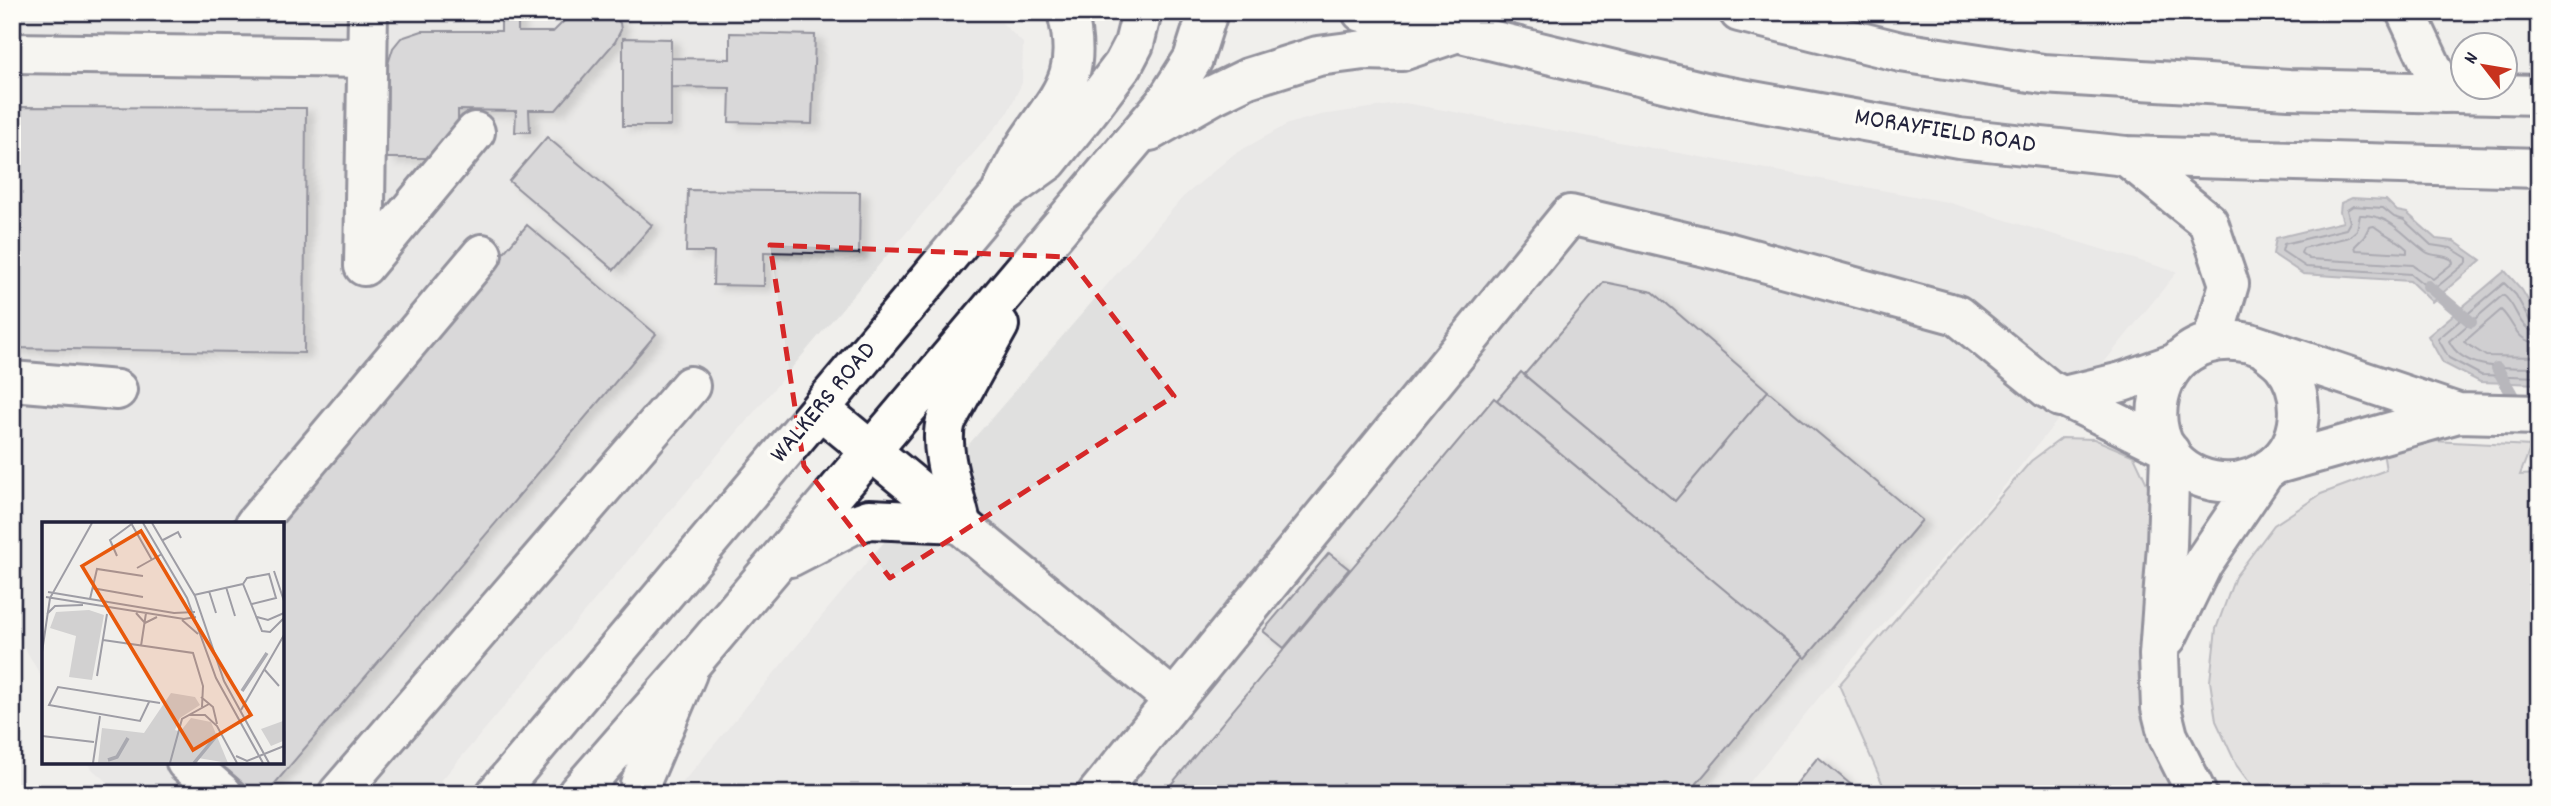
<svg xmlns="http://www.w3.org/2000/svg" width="2551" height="806" font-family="Dekko,sans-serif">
<defs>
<filter id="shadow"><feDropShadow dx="8" dy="4.5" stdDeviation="3.5" flood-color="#0004"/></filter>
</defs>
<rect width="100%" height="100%" fill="#f0efec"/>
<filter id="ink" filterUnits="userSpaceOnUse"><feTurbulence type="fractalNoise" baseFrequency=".0143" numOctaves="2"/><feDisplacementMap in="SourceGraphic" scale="14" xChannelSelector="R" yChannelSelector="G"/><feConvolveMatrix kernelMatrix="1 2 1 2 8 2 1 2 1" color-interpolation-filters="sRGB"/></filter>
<g filter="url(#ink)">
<path fill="#e0e0df" d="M 12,12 L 895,12 L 1001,22 L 1023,43 L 1022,83 L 1007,114 L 430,794 L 120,794 L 92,769 L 88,762 L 282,762 L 282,524 L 44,524 L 44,682 L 12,625 Z
M 1405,103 L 1947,202 L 2177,272 L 1985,510 L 1821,695 L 1740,794 L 673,794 L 872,556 L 1183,197 L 1234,154 L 1288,124 L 1320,115 Z"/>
<path fill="#d2d1d1" stroke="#7a7a86" stroke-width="2" d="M 2062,438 L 2094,439 L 2134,456 L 2150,490 L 2152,549 L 2143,598 L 2138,655 L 2150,740 L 2177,794 L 1887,794 L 1839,685 L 2031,461 Z
M 2432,441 L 2531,446 L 2520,475 L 2539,474 L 2539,794 L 2258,794 L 2237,766 L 2216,721 L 2210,681 L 2216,629 L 2235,577 L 2274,525 L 2321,494 L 2386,470 L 2383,452 Z"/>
<path fill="#a9a9b0" stroke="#737381" stroke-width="2" d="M 2352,198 L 2386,200 L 2397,211 L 2407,213 L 2436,239 L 2454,241 L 2481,260 L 2432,302 L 2410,281 L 2303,274 L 2273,254 L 2276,238 L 2343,222 L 2340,212 L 2341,203 Z
M 2505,271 L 2522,290 L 2539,319 L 2539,384 L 2480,382 L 2443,363 L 2428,336 Z"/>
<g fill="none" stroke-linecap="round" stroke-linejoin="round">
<path stroke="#58586a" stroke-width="2" d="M 2353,206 L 2383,208 L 2394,217 L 2404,220 L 2431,245 L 2451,248 L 2467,258 L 2467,262 L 2432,291 L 2411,274 L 2306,267 L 2282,251 L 2284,244 L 2346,229 L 2350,222 L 2347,210 Z
M 2360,215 C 2391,214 2403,236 2426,252 C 2434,257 2444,254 2452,260 L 2453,263 L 2433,279 L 2413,265 L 2309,259 L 2301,253 L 2303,248 L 2349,237 L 2357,230 Z
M 2374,226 C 2385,235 2397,239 2407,249 L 2407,253 L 2356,250 L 2355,246 L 2364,237 L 2369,227 Z
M 2539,323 L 2530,321 L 2516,295 L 2504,283 L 2438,339 L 2449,358 L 2481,375 L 2539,377
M 2539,332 C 2517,331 2518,305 2503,295 L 2449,341 C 2464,372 2509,367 2539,368
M 2539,343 C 2515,342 2515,323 2501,310 L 2464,342 L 2486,356 L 2539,357"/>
<path stroke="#737381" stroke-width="12" d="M 2428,286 L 2471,322
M 2497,368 L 2514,398"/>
</g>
<path fill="#bcbcc0" stroke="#22223b" stroke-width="2" filter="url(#shadow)" d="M 514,12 L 518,16 L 518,32 L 553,32 L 564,21 L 575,16 L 596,14 L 613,16 L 620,23 L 621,30 L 615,42 L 556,110 L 529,110 L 530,132 L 515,132 L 516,111 L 458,110 L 458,127 L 430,158 L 387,158 L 388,64 L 393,48 L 401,38 L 422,31 L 501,31 L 501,18 L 504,13 Z
M 730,33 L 815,35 L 812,124 L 729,122 L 730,88 L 671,87 L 671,58 L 730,59 Z
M 623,38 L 671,39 L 671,126 L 623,126 Z
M 12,107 L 306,108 L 304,353 L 12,348 Z
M 547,137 L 652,225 L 614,270 L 509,181 Z
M 688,190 L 860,192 L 859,254 L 764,252 L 764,286 L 713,285 L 714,252 L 686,252 Z
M 527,225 L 656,334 L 266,794 L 256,794 L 218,762 L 282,762 L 282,524 L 274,524 Z
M 1604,282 L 1653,292 L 1768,391 L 1675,501 L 1524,375 Z
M 1521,372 L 1675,501 L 1768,391 L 1922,520 L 1806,658 L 1497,400 Z
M 1494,398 L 1804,656 L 1688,794 L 1163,794 Z
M 1329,553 L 1349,569 L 1284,648 L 1263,631 Z
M 1818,757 L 1862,794 L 1788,794 Z"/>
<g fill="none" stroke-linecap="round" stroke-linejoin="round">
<g stroke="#22223b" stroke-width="44">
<path id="minor" d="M 2406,12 L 2444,93
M 12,53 L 367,58
M 364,266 L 368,12
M 364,266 L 475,132
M 2267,351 C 2272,355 2279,360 2283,365 C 2307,394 2304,443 2273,466 C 2255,480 2235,485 2213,481 C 2123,464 2147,321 2250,343 L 2458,413
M 12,381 L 117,390
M 2060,397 L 2122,382 L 2176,363
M 820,409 L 1174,700
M 2170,452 L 2167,545 L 2159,655 L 2161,708 L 2168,736 L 2197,794
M 2277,464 L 2458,413 L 2539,415
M 255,524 L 482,254
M 2167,637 L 2203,563 L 2264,473
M 186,762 L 223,794
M 338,794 L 690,386
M 640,794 L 640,784 L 687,673
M 1097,794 L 1570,215 L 1727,252 L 1957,315 L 2048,389 L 2166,447"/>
</g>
<g stroke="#22223b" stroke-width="44">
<path id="major" d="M 1362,12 L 1457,32 L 1713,94 L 1959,138 L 2126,156 L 2539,168
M 1739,12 L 1901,52 L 2043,74 L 2289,89 L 2539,95
M 1150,131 L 1215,94 L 1248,78 L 1318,56 L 1364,50 L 1402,51 L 1455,33
M 2126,156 L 2208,222 L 2229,284 L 2212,342
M 1002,190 C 1010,174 1018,157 1028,142 C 1061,93 1084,76 1067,12
M 790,557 L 852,525 L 869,519 L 961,523 C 955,495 938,448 946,421 L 999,325
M 496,794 L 998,197 L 1048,161 L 1089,110 L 1123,65 L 1134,44 L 1142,12
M 577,794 L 690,665 L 1165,103 L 1193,59 L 1208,12"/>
</g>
<use href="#minor" stroke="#fdfcf7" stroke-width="38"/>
<use href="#major" stroke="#fdfcf7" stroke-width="38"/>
</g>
</g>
<path d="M0 0H2551V806H0ZM 770,245 L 1068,257 L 1174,396 L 890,578 L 804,466 Z" fill="#f0efec" fill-opacity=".55" fill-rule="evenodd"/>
<path fill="none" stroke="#d62828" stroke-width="5" stroke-dasharray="14 9" stroke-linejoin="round" d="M 770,245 L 1068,257 L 1174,396 L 890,578 L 804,466 Z"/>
<g text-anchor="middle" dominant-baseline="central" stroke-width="7" stroke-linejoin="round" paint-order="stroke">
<g font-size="26" fill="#22223b" stroke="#fdfcf7">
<text transform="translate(1945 132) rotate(9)">MORAYFIELD ROAD</text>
<text transform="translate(824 403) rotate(-50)">WALKERS ROAD</text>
</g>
</g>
<g transform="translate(42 522)">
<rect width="242" height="242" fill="#f0efec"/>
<path d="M 47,88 L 62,93 L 50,158 L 27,155 L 34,114 L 8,106 L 14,90 ZM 129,171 L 153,175 L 158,183 L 138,196 L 133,208 L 138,210 L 149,196 L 169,200 L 186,241 L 156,236 L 155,241 L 56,241 L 60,206 L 102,211 ZM 241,199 L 241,219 L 229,224 L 219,207 Z" fill="#d2d1d1"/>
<path fill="none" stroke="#a9a9b0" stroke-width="3.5" d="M 200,169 L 225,131M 66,238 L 75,235 L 86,216M 152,241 L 176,212"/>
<path fill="none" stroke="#9e9da5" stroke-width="2" d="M 89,1 L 110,38M 101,1 L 145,76 L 174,156 L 221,241M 110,1 L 153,74 L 182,159 L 227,241M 121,18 L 136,10 L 139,16M 75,34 L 68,18 L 91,1M 95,46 L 120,32M 232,49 L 242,79M 201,62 L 205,56 L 227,52 L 234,76 L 210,82M 184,65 L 193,94M 50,66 L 101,75M 167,69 L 174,91M 6,70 L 132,91 L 153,90M 152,73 L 201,62 L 220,109 L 228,110 L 242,96M 4,75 L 142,97 L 154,95M 48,77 L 55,47 L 101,54M 94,91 L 103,101 L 115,95M 5,92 L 13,84 L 41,83M 215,95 L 226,98 L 242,91M 140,98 L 156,112M 61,118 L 151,131 L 161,164 L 160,185M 99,124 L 104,91M 0,130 L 8,76 L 50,1M 222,147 L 237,164M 55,154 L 65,92M 159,175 L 171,185 L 175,202M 107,180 L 98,199 L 7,183 L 16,165 L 118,181M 199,188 L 242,113M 147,193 L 163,193 L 175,204 L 195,241M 0,214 L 52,220M 194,234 L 205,239 L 242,224M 51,241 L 58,194M 128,241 L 140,197 L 167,182"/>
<path fill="#e8590c" fill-opacity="0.15" stroke="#e8590c" stroke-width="3.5" d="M 99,9 L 209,193 L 151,228 L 40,44 Z"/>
<rect width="242" height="242" fill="none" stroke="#22223b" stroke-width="3.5"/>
</g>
<rect width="2551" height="806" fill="none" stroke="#fdfcf7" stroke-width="42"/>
<rect x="21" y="21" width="2509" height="764" fill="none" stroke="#22223b" stroke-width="2.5" filter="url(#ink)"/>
<g transform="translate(2484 66) rotate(301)"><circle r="33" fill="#fdfcf7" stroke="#a5a5ac" stroke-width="2"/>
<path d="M0-5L12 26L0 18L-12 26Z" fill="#c8321e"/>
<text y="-10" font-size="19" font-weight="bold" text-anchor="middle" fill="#22223b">N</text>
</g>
</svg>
